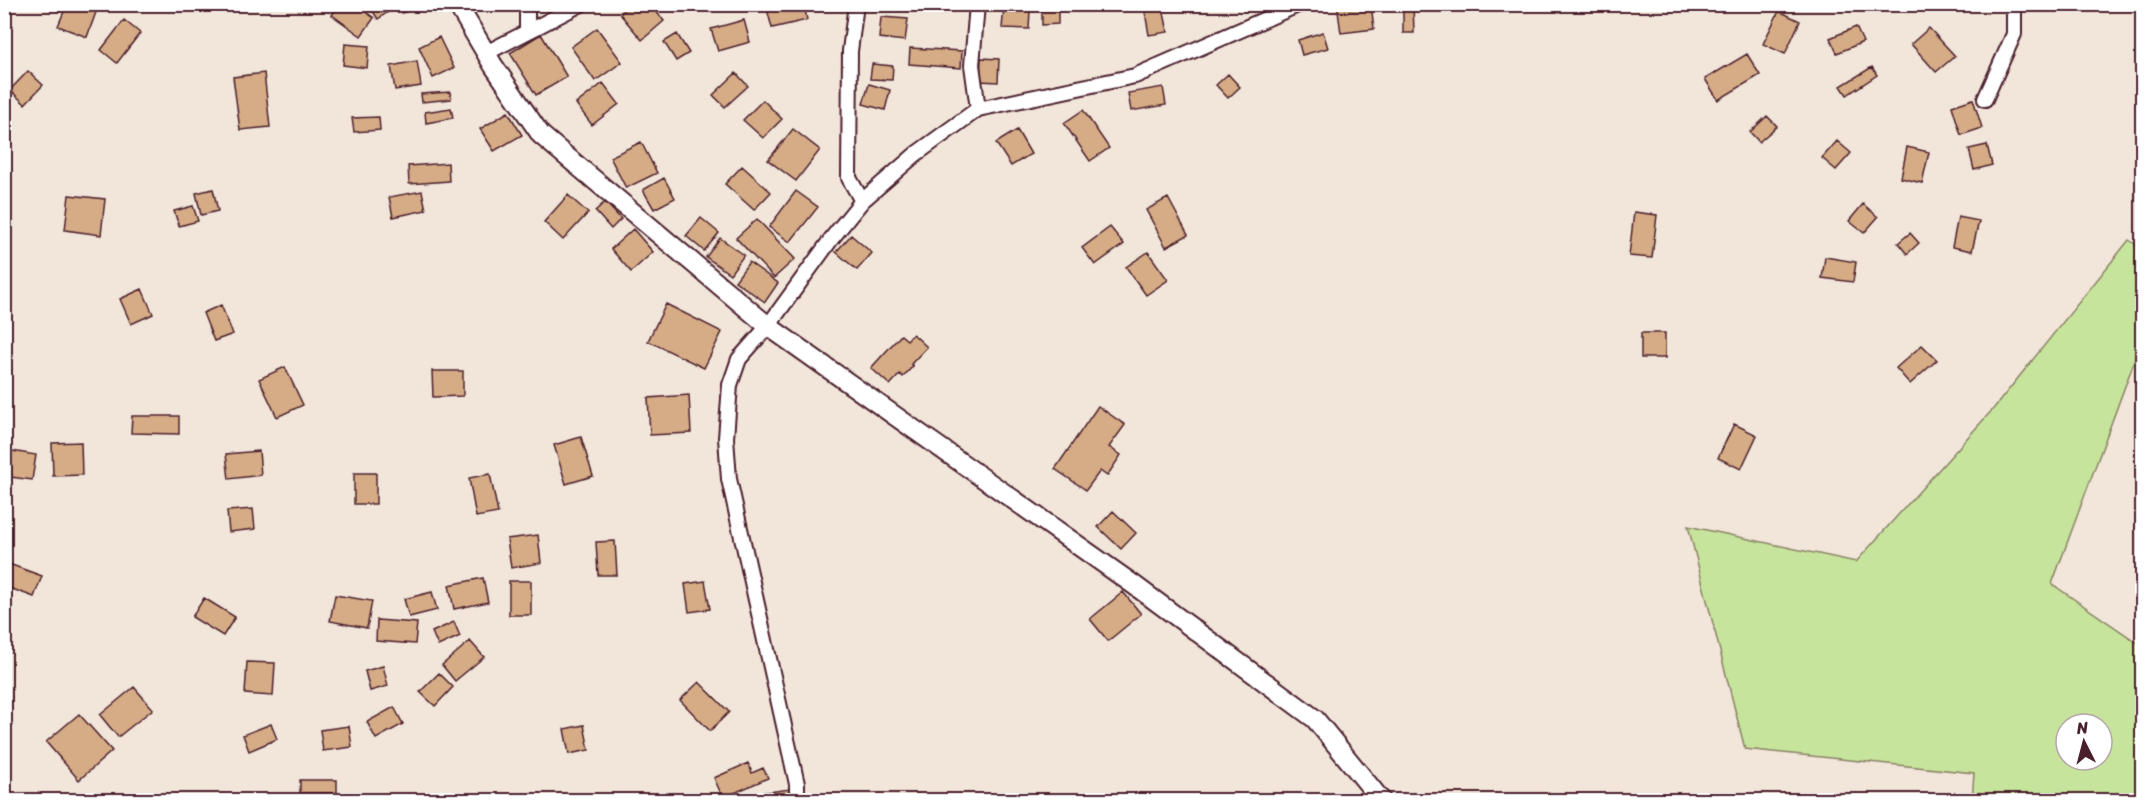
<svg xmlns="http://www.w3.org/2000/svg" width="2147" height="805" font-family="Sriracha,sans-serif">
<rect width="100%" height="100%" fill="#f2e6db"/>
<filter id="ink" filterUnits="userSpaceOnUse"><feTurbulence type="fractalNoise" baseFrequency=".0167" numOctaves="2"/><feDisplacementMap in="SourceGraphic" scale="12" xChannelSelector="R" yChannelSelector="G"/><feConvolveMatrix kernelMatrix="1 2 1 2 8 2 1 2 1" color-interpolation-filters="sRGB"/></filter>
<g filter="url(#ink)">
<path fill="#c7e49c" stroke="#888264" stroke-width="1.5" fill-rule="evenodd" d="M 2129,240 L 2142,249 L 2142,340 L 2052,584 L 2142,646 L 2142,800 L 1972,800 L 1974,773 L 1745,749 L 1688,526 L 1856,562 L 1994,408 ZM 2066,724 L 2102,724 L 2102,760 L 2066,760 Z"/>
<path fill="#d5ac86" stroke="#4a1f2b" stroke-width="1.5" d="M 67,4 L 99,4 L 87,37 L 58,26 Z
M 339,4 L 355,4 L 374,18 L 361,36 L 332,15 Z
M 368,4 L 393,4 L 395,7 L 378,19 Z
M 399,4 L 426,4 L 402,13 Z
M 631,4 L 650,4 L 664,21 L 642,40 L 620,14 Z
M 786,4 L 804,4 L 807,20 L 772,28 L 767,9 Z
M 1042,4 L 1058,4 L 1058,24 L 1042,25 Z
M 1337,4 L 1371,4 L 1374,29 L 1341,33 Z
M 1403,4 L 1413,4 L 1414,33 L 1403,33 Z
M 1004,8 L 1030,10 L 1029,29 L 1002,28 Z
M 1163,8 L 1168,32 L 1149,35 L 1145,12 Z
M 1779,11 L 1800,21 L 1785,54 L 1763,44 Z
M 881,17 L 908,19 L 905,41 L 879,38 Z
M 124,20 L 140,33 L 117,63 L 101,50 Z
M 744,20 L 750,42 L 718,51 L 711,29 Z
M 1856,27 L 1863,42 L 1837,53 L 1830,38 Z
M 597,28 L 622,62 L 595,81 L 571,47 Z
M 1929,28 L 1955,56 L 1936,72 L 1911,44 Z
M 1323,32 L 1328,48 L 1302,55 L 1298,40 Z
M 541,34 L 567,77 L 536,95 L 510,53 Z
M 677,34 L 689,53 L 676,61 L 664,42 Z
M 439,37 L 454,68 L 433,78 L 419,47 Z
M 345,44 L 369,46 L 367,68 L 343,65 Z
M 910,48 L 962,51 L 961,68 L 909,64 Z
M 1747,54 L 1760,75 L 1718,100 L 1705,79 Z
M 981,58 L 999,59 L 998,82 L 980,81 Z
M 417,61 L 421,86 L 395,90 L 391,66 Z
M 872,64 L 893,66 L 892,80 L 870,79 Z
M 1872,67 L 1877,75 L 1847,95 L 1841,86 Z
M 28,71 L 43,85 L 25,104 L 10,90 Z
M 264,73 L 270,127 L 240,130 L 233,77 Z
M 736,73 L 748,86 L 725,107 L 713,95 Z
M 1228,74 L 1240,87 L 1228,98 L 1216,85 Z
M 603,83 L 619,104 L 592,125 L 576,104 Z
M 869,84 L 890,90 L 885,110 L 863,104 Z
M 1163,87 L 1166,105 L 1131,111 L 1128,93 Z
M 450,92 L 451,99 L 422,102 L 421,94 Z
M 1973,99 L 1982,128 L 1961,135 L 1952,106 Z
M 763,100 L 782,119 L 763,138 L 743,120 Z
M 451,108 L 453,118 L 426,123 L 425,112 Z
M 1083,110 L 1109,148 L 1090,161 L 1064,123 Z
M 508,112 L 522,135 L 494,151 L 480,129 Z
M 1767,116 L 1777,126 L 1759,142 L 1750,132 Z
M 379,117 L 380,130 L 354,132 L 352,118 Z
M 793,129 L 820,150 L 796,181 L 768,160 Z
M 1017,130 L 1031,154 L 1011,166 L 996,143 Z
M 1837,141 L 1851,153 L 1836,170 L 1822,158 Z
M 641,142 L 657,173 L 626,188 L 610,157 Z
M 1987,145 L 1992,165 L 1974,170 L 1969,149 Z
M 1907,147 L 1929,152 L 1922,183 L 1901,178 Z
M 448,163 L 449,181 L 409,184 L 408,166 Z
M 742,166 L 771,192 L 754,210 L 725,184 Z
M 664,178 L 675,198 L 654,209 L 643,190 Z
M 213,189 L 218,211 L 201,215 L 196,193 Z
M 422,191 L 426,210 L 393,217 L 389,197 Z
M 796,191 L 818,207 L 790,242 L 769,227 Z
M 69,195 L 105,199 L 101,235 L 65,230 Z
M 568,195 L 588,213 L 563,240 L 544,222 Z
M 1168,198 L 1188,235 L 1166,247 L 1146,210 Z
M 605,202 L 621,219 L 611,229 L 595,211 Z
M 1863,204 L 1878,217 L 1864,233 L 1849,221 Z
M 193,206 L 198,221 L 179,226 L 174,211 Z
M 1634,212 L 1657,215 L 1652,258 L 1629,256 Z
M 1958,217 L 1979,221 L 1972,251 L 1952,247 Z
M 701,218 L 719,233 L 704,251 L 686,236 Z
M 757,219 L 795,259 L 774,278 L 736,238 Z
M 1110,227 L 1124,244 L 1095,265 L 1082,248 Z
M 633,229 L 653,252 L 631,272 L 611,249 Z
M 1910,233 L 1919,243 L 1907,254 L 1898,243 Z
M 851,235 L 872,253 L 857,270 L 836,252 Z
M 720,238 L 744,255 L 730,274 L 706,257 Z
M 1148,252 L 1168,280 L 1146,295 L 1126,267 Z
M 1825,257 L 1856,262 L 1853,282 L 1822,278 Z
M 749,262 L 778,283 L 765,302 L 735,281 Z
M 142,289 L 153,314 L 131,324 L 120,299 Z
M 666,304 L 722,332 L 704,368 L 648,341 Z
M 221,305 L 233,334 L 214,341 L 203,313 Z
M 1641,333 L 1665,333 L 1665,358 L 1641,358 Z
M 913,334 L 927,347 L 911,364 L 913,366 L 903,377 L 900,374 L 890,385 L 871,368 L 901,335 L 907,340 Z
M 1922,345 L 1937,360 L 1910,384 L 1896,368 Z
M 285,367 L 303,405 L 277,417 L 259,379 Z
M 432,371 L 463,371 L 463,396 L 433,397 Z
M 689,395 L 691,433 L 650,435 L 648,398 Z
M 1098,406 L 1125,425 L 1109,447 L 1121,455 L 1107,476 L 1100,471 L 1086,490 L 1055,469 Z
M 132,416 L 179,416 L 179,434 L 131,433 Z
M 1734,424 L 1757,435 L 1741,469 L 1718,458 Z
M 581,437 L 593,476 L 566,484 L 554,445 Z
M 81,442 L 82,475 L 53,476 L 52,443 Z
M 6,450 L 36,455 L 32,480 L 4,476 Z
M 259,451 L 261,475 L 229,479 L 226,454 Z
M 354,473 L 376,473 L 376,504 L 354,504 Z
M 490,474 L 498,513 L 476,517 L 469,478 Z
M 253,509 L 255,529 L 229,532 L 227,511 Z
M 1113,511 L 1136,533 L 1121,549 L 1098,527 Z
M 538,535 L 541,563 L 511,568 L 507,539 Z
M 615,541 L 617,575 L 598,575 L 596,542 Z
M 9,564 L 42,576 L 34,597 L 4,586 L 4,577 Z
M 483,578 L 488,602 L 454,609 L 449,585 Z
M 509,581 L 531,581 L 531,615 L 509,615 Z
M 705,581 L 710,609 L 689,612 L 685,584 Z
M 432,592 L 437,610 L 409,617 L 404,599 Z
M 1123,592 L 1141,614 L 1108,641 L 1090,619 Z
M 335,595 L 372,601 L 367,628 L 330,621 Z
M 204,598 L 235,617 L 223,636 L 192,617 Z
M 377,620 L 417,623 L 415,644 L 376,641 Z
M 454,622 L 460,636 L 438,646 L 432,632 Z
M 470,641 L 484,657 L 455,681 L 442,665 Z
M 247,662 L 275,663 L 273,696 L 245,694 Z
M 383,666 L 388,686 L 370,691 L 365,671 Z
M 439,673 L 453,687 L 435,706 L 420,692 Z
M 699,682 L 729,712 L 710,731 L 680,700 Z
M 134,687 L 153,709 L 118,737 L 100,715 Z
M 394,707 L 403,724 L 376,739 L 367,722 Z
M 79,714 L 112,751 L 79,780 L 46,742 Z
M 271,724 L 277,739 L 249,751 L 243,735 Z
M 584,725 L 589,750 L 569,754 L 564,729 Z
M 349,726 L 352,747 L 323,751 L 320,730 Z
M 748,763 L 752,773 L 763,768 L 768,778 L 723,798 L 714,778 Z
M 300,780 L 337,780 L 337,793 L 300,793 Z
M 790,789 L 792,800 L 732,800 L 732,797 Z"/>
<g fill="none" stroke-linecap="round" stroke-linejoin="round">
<g stroke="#4a1f2b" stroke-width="18">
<path id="minor" d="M 527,4 L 527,32
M 856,4 L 850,51 L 849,178 L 862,201
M 977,4 L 972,65 L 978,109
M 486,53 L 581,4
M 1985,99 L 2014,34 L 2014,4
M 797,800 L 797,784 L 729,479 L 726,438 L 730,385 L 739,359 L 768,326 L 832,238 L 862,201 L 916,154 L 978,109 L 1135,76 L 1300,4"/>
</g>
<g stroke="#4a1f2b" stroke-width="22">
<path id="tertiary" d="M 457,4 L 493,65 L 541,135 L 768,326 L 1134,585 L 1315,719 L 1381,800"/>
</g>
<use href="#minor" stroke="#fff" stroke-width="14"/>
<use href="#tertiary" stroke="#fff" stroke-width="18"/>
</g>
</g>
<rect width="2147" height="805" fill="none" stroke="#fff" stroke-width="24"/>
<rect x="12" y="12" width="2123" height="781" fill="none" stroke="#4a1f2b" stroke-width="2" filter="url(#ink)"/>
<g transform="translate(2084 742) rotate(354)"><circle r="28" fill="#ffffff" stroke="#b7a5aa" stroke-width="1.5"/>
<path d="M0-4.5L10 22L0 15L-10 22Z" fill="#4a1f2b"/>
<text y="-9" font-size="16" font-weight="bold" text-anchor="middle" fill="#4a1f2b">N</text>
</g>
</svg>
